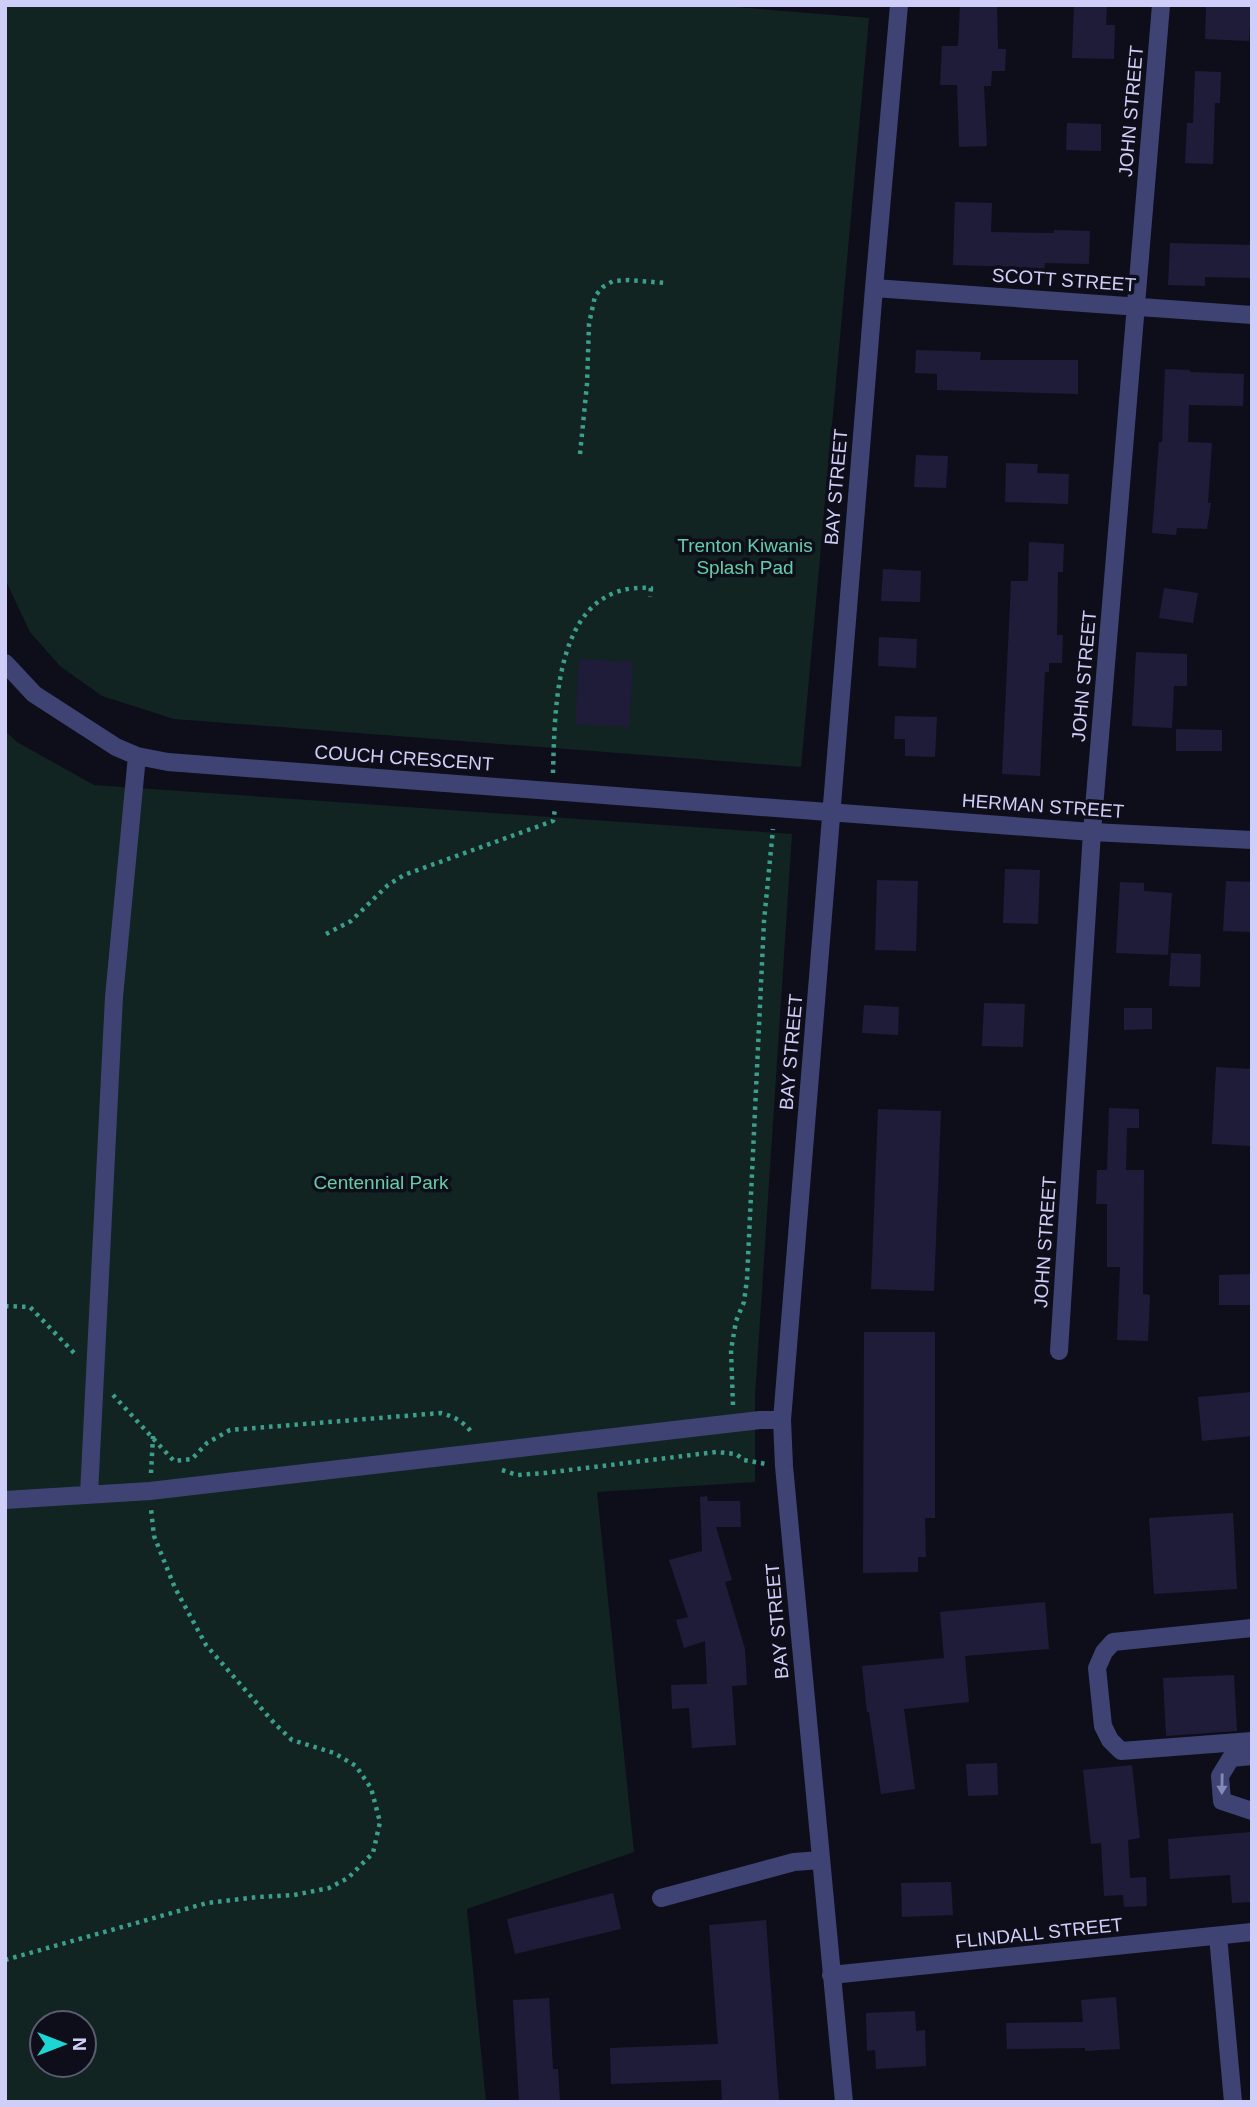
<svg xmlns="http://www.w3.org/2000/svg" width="1257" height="2107" font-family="Helvetica,sans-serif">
<rect width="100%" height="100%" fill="#0e0e1b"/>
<path fill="#112421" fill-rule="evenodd" d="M 5,5 L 711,5 L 869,18 L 801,767 L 174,719 L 102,696 L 60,666 L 30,632 L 5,579 Z
M 5,731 L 17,742 L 94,785 L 792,834 L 755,1396 L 755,1482 L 597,1492 L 634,1852 L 467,1909 L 486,2102 L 5,2102 ZM 42,2023 L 84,2023 L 84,2065 L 42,2065 Z"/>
<path fill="#1f1c39" d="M 960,5 L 997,5 L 998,49 L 1006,49 L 1005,71 L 992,71 L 991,86 L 984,86 L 987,146 L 959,147 L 957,85 L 940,85 L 942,46 L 958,46 Z
M 1074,5 L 1107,5 L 1106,25 L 1115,25 L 1114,59 L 1072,58 Z
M 1206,5 L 1251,5 L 1249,41 L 1205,39 Z
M 1195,71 L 1221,72 L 1220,103 L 1215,103 L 1213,164 L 1185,163 L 1187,123 L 1193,123 Z
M 1067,123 L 1101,124 L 1101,151 L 1066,150 Z
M 955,202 L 992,203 L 991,232 L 1054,233 L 1054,230 L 1090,231 L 1089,264 L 1045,263 L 1044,271 L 1020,271 L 1020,267 L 953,265 Z
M 1170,243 L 1252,245 L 1252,278 L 1205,277 L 1205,286 L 1168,285 Z
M 916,350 L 981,352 L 980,360 L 1078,360 L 1078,394 L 937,390 L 937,374 L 915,373 Z
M 1165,369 L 1190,370 L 1190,372 L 1244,374 L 1243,406 L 1189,405 L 1188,442 L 1212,443 L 1208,503 L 1211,503 L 1207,529 L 1177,528 L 1176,535 L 1152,533 L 1159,442 L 1162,442 Z
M 916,455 L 948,456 L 946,488 L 914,487 Z
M 1006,463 L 1038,464 L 1037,473 L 1069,474 L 1068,504 L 1005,502 Z
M 1029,542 L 1064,544 L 1063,572 L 1058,572 L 1057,635 L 1063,635 L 1062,663 L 1049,663 L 1049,672 L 1045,672 L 1040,776 L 1002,774 L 1011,581 L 1028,581 Z
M 883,569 L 921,571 L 920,602 L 881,601 Z
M 1164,588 L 1198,593 L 1193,623 L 1159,618 Z
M 879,637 L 917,639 L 916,668 L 878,666 Z
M 1136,652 L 1187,654 L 1187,686 L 1174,686 L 1172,728 L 1132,726 Z
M 579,659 L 633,662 L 629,727 L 575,724 Z
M 895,716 L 937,717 L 935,757 L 905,756 L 905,739 L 894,739 Z
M 1176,729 L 1222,730 L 1222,751 L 1176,751 Z
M 1005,869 L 1040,870 L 1038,924 L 1003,923 Z
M 877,880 L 918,881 L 916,951 L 875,950 Z
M 1226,881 L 1252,882 L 1252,932 L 1223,931 Z
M 1120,882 L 1144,883 L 1144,891 L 1172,893 L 1168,955 L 1116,953 Z
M 1171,953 L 1201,954 L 1200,987 L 1169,986 Z
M 984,1003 L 1025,1004 L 1023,1047 L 982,1046 Z
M 864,1005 L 899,1007 L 898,1035 L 862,1033 Z
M 1124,1008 L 1152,1008 L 1152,1029 L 1124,1030 Z
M 1216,1067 L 1252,1069 L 1252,1146 L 1212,1144 Z
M 1109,1108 L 1139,1109 L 1139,1128 L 1127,1128 L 1126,1170 L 1144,1170 L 1143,1294 L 1150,1295 L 1148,1341 L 1117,1340 L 1120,1267 L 1107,1267 L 1107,1204 L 1096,1204 L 1097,1170 L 1107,1170 Z
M 878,1109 L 941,1111 L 934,1291 L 871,1289 Z
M 1252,1274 L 1252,1305 L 1219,1305 L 1219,1275 Z
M 864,1332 L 935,1332 L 935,1518 L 925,1518 L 926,1557 L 918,1557 L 918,1572 L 863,1573 Z
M 1252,1392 L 1252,1436 L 1202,1441 L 1198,1397 Z
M 707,1496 L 708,1501 L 740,1501 L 741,1527 L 716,1527 L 732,1580 L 725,1582 L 745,1649 L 747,1685 L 732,1686 L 736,1745 L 692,1748 L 689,1708 L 672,1709 L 671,1685 L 707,1684 L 705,1641 L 684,1648 L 676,1620 L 688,1617 L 669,1560 L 702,1551 L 700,1497 Z
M 1233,1513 L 1237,1589 L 1154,1594 L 1149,1518 Z
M 1045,1602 L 1049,1649 L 965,1656 L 969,1702 L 904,1709 L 915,1789 L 881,1794 L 869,1712 L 867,1712 L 862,1666 L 944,1658 L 940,1612 Z
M 1234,1675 L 1237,1731 L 1166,1736 L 1163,1678 Z
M 997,1763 L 998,1795 L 968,1796 L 966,1764 Z
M 1132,1765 L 1140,1838 L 1128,1840 L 1130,1878 L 1146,1877 L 1147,1906 L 1124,1907 L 1123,1895 L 1104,1896 L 1101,1843 L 1091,1844 L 1083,1770 Z
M 1251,1832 L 1252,1902 L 1232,1903 L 1230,1875 L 1170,1879 L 1168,1839 Z
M 951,1882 L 953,1915 L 902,1917 L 901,1883 Z
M 613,1893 L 621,1929 L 515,1954 L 507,1919 Z
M 766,1920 L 779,2102 L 722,2102 L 721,2080 L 611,2084 L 610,2048 L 718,2044 L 709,1925 Z
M 1116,1997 L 1120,2049 L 1085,2051 L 1085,2048 L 1007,2049 L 1006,2023 L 1083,2022 L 1081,2000 Z
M 549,1998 L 553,2069 L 558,2069 L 560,2102 L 519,2102 L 513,2000 Z
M 915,2011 L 916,2031 L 925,2030 L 926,2066 L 876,2069 L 875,2050 L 867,2051 L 866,2013 Z"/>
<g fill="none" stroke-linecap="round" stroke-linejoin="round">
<path stroke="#3c9e8c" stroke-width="4.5" stroke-dasharray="3.5 5" stroke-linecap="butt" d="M 580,454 L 587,384 L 589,324 L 595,296 L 603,287 L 613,281 L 629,280 L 665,283
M 553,773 C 555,706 554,581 651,588 L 650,597
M 326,934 L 351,921 L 388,885 L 404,875 L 553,821 L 555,809
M 5,1306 L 30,1307 L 76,1355
M 113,1395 L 174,1461 L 192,1459 L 207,1443 L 230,1430 L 441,1413 C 455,1417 464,1422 473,1434
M 733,1405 L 731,1350 L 736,1321 L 744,1302 L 747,1279 L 764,921 L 773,829
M 502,1470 L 517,1475 L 545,1473 L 716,1452 L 736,1454 L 744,1460 L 766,1464
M 151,1473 L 153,1436
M 5,1960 L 207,1903 L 258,1897 L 294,1895 L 329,1888 L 348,1878 L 373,1853 L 380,1822 L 371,1788 L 356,1766 L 334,1753 L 292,1740 L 275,1724 L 206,1645 L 175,1588 L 154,1536 L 151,1509"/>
<path stroke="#3f4374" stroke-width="18" d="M 874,288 L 1252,315
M 5,663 L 34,694 L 116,747 L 137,756 L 168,762 L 1092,832 L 1252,840
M 1059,1351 L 1092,832 L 1161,5
M 89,1494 L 114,997 L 137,756
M 5,1500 L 150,1491 L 760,1420 L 782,1420
M 1252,1628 L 1113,1642 L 1104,1652 L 1097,1668 L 1103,1726 L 1110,1740 L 1121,1751 L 1252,1741
M 1252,1756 L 1231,1758 L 1220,1776 L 1222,1801 L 1252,1811
M 661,1898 L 794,1862 L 820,1860
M 1218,1936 L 1233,2102
M 831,1975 L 1252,1932
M 844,2102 L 784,1466 L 782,1420 L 874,288 L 899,5"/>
</g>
<defs><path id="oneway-solid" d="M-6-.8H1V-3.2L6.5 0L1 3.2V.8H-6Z" transform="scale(1.75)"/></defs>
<use fill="#8688b6" href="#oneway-solid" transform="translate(1222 1784) rotate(91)"/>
<g text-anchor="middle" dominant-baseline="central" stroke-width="7" stroke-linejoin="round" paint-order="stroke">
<g font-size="19" fill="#cecef8" stroke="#0e0e1b">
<text transform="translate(1131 111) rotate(-85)">JOHN STREET</text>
<text transform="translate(1064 280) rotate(4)">SCOTT STREET</text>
<text transform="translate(836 487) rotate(-85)">BAY STREET</text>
<text transform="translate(1084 676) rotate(-85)">JOHN STREET</text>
<text transform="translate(404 758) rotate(4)">COUCH CRESCENT</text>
<text transform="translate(1043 806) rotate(4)">HERMAN STREET</text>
<text transform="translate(791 1052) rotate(-85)">BAY STREET</text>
<text transform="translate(1045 1242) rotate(-86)">JOHN STREET</text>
<text transform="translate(777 1621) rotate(-95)">BAY STREET</text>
<text transform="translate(1039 1933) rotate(-6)">FLINDALL STREET</text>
</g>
<g font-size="19" fill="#65cda7" stroke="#0e0e1b">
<text x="745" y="545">Trenton Kiwanis<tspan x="745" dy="22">Splash Pad</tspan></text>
<text x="381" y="1182">Centennial Park</text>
</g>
</g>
<rect width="1257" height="2107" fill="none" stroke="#cecef8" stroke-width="14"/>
<g transform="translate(63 2044) rotate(90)"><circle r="33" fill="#0e0e1b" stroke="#5b5b73" stroke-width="2"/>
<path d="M0-5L12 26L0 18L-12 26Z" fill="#1dd5d1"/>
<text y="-10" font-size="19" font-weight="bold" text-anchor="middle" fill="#cecef8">N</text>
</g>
</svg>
